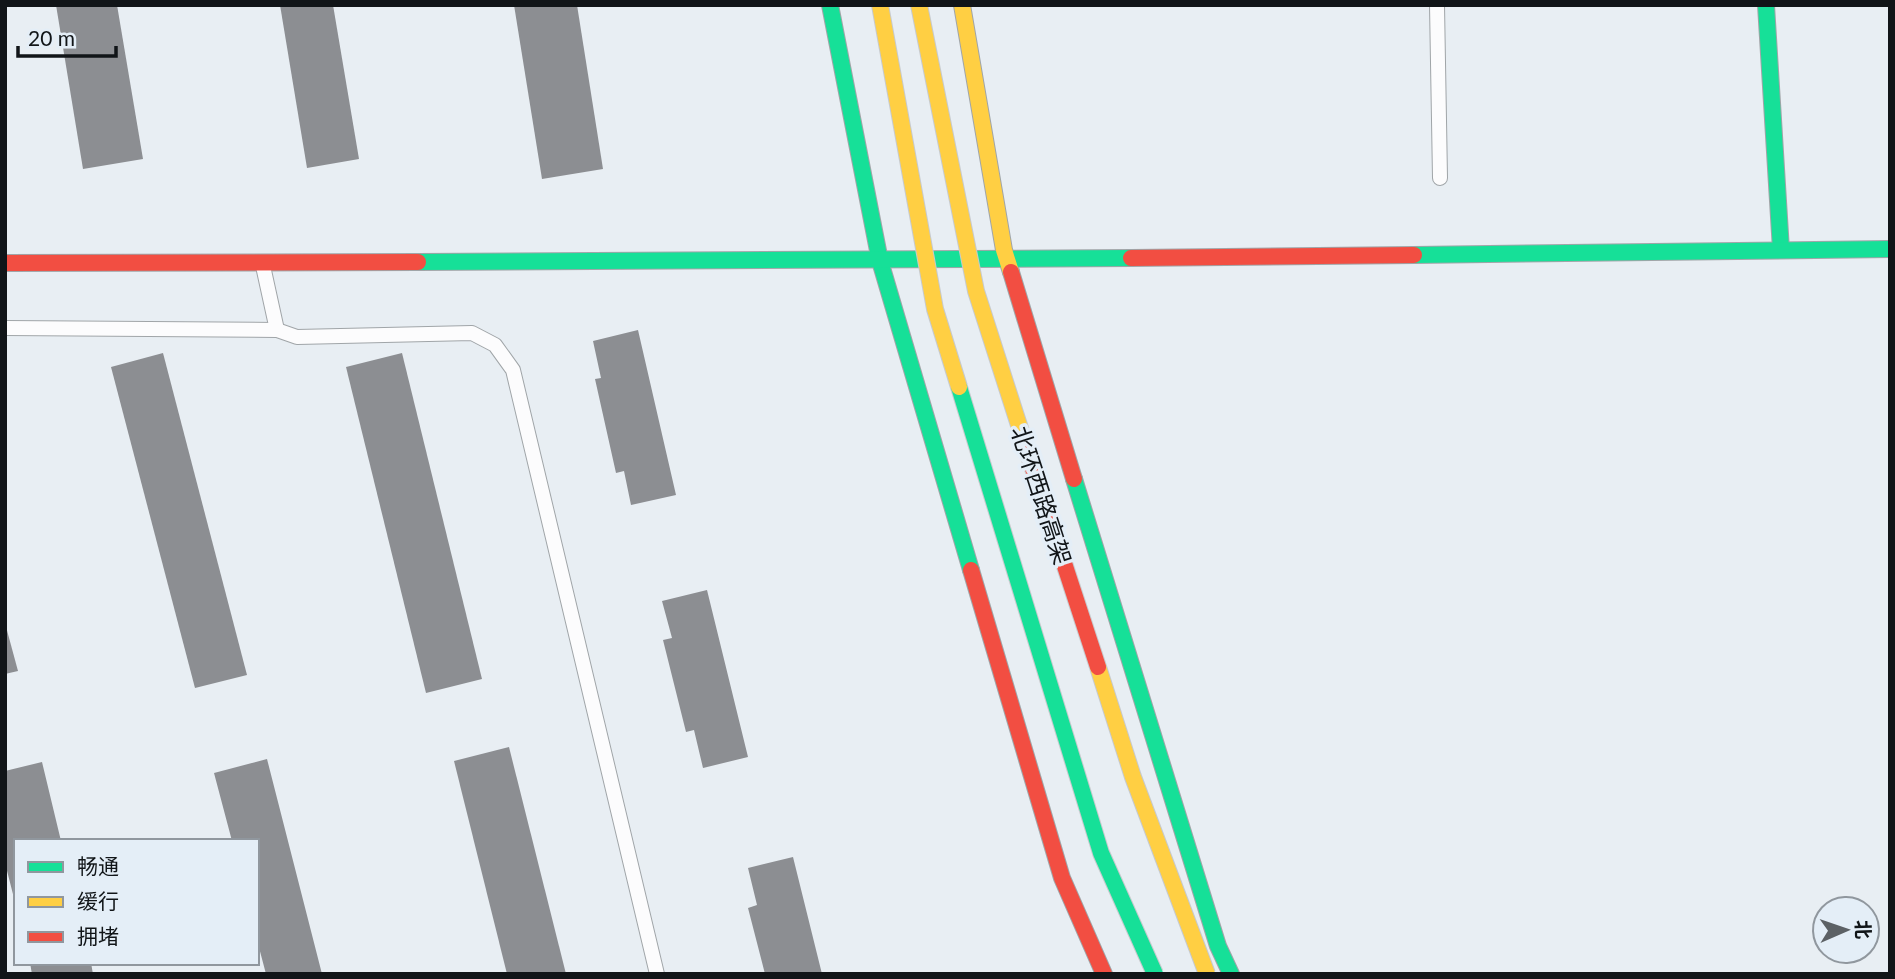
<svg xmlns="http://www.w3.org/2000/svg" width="1895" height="979" font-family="Lato,'Noto Sans SC',sans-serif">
  <rect width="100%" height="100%" fill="#e8eef3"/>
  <!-- building -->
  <g fill="#8c8e92">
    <polygon points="56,5 117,5 143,159 83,169"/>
    <polygon points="280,5 333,5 359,159 307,168"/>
    <polygon points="514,5 577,5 603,169 542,179"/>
    <polygon points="638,330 676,495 631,505 624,471 616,473 595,379 601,378 593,341"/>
    <polygon points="163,353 247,675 195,688 111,367"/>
    <polygon points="402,353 482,679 426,693 346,367"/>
    <polygon points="707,590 748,757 703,768 694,730 686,732 663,640 672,638 662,601"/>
    <polygon points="5,623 18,671 5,674"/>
    <polygon points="509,747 566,974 507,974 454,761"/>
    <polygon points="267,759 322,974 266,974 257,940 257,841 232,841 214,773"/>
    <polygon points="42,762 61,841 16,841 15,902 5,863 5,771"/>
    <polygon points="793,857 822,974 765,974 748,908 757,905 748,868"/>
    <polygon points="30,963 91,963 93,974 32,974"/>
  </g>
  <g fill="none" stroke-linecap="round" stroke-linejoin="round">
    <defs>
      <g id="lane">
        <polyline points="1437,5 1440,178"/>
        <polyline points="263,266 277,330"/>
        <polyline points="5,328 277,330 297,337 472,333 495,345 513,370 657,974"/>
      </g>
      <g id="fast">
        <polyline points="830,5 880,261 971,570"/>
        <polyline points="1766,5 1781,250"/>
        <polyline points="1414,255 1890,249"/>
        <polyline points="418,262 1131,258"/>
        <polyline points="1074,479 1218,946 1231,974"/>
      </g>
      <polyline id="slow" points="962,5 1004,250 1011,272"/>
      <g id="jam">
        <polyline points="1131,258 1414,255"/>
        <polyline points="5,263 418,262"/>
        <polyline points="1011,272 1074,479"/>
        <polyline points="971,570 1062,878 1104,974"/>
      </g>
    </defs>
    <!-- lane casing -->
    <use href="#lane" stroke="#a0a5a8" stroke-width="16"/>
    <!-- fast casing -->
    <use href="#fast" stroke="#a0a5a8" stroke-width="18"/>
    <!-- slow casing -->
    <use href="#slow" stroke="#a0a5a8" stroke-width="18"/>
    <!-- jam casing -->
    <use href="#jam" stroke="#a0a5a8" stroke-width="18"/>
    <!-- lane -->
    <use href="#lane" stroke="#fcfcfd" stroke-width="14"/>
    <!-- fast -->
    <use href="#fast" stroke="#16e098" stroke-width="16"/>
    <!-- slow -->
    <use href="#slow" stroke="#ffcf43" stroke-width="16"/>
    <!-- jam -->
    <use href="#jam" stroke="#f24e42" stroke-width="16"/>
    <defs>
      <polyline id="fast-bridge" points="959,387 1101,853 1155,974"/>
      <g id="slow-bridge">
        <polyline points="880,5 935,309 959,387"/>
        <polyline points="919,5 976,291 1025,444"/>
        <polyline points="1098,667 1133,777 1207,974"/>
      </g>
      <polyline id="jam-bridge" points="1025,444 1098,667"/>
    </defs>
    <!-- fast-bridge casing -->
    <use href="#fast-bridge" stroke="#c7cacd" stroke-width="18" stroke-linecap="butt"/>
    <!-- slow-bridge casing -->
    <use href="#slow-bridge" stroke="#c7cacd" stroke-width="18" stroke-linecap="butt"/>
    <!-- jam-bridge casing -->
    <use href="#jam-bridge" stroke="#c7cacd" stroke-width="18" stroke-linecap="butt"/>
    <!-- fast-bridge -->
    <use href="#fast-bridge" stroke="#16e098" stroke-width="16"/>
    <!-- slow-bridge -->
    <use href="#slow-bridge" stroke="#ffcf43" stroke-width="16"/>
    <!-- jam-bridge -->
    <use href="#jam-bridge" stroke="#f24e42" stroke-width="16"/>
  </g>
  <g text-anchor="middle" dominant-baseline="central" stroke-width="7" stroke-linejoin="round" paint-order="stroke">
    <!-- street labels -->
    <g font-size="24" fill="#111518" stroke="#e4eef7">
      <text transform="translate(1042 495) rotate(72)">北环西路高架</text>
    </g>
  </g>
  <!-- border -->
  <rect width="1895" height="979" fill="none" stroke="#111518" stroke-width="14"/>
  <!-- legend -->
  <rect x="14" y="839" width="245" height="126" fill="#e4eef7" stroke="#90979e" stroke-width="2"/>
  <rect x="28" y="862" width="35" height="10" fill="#16e098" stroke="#90979e" stroke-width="2"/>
  <text x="77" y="874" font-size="21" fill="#111518">畅通</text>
  <rect x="28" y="897" width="35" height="10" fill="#ffcf43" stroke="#90979e" stroke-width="2"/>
  <text x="77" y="909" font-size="21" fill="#111518">缓行</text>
  <rect x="28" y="932" width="35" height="10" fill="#f24e42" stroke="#90979e" stroke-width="2"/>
  <text x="77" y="944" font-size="21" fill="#111518">拥堵</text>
  <!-- north arrow -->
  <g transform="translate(1846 930) rotate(88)"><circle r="33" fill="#e4eef7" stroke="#90979e" stroke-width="2"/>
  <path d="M0-5L12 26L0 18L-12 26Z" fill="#5c6165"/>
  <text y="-10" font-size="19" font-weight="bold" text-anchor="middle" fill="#111518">北</text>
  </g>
  <!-- scale -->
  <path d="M18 46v10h98v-10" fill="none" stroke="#111518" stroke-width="3.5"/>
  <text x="28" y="46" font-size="21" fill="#111518" stroke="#e4eef7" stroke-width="5" paint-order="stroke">20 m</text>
</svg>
